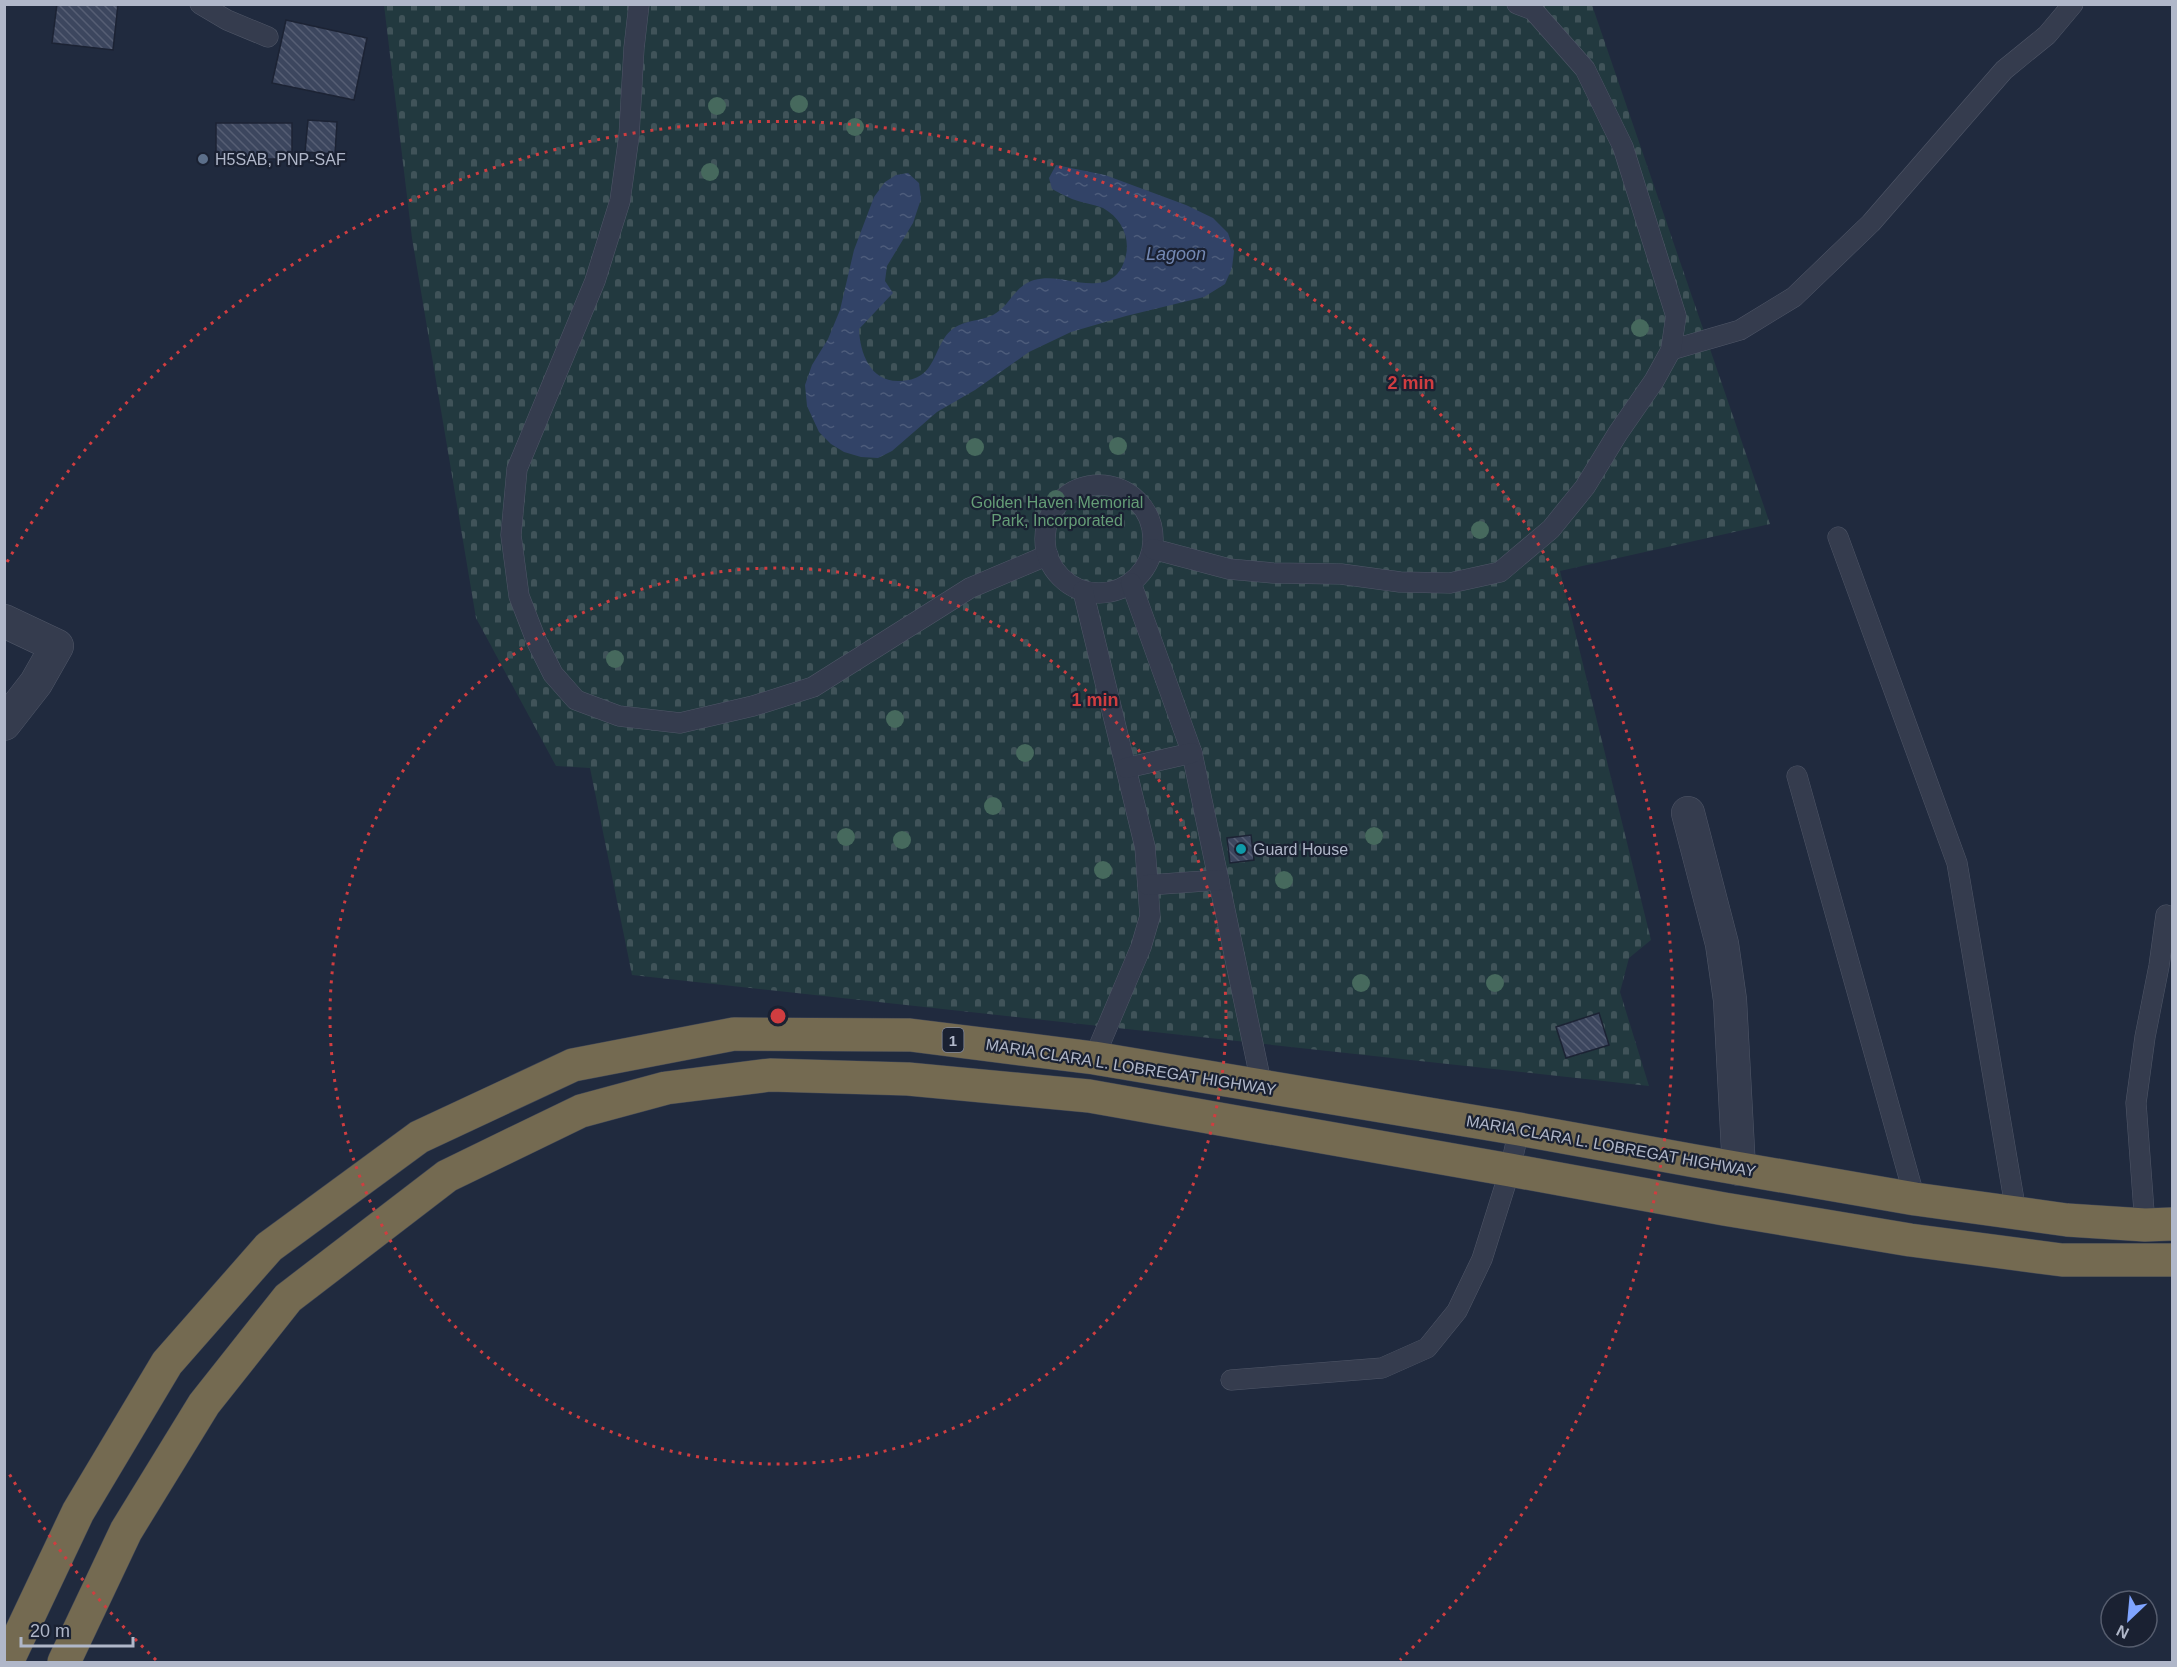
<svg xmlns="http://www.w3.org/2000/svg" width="2177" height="1667" font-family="Helvetica,sans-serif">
  <defs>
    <pattern id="cemetery-stones" width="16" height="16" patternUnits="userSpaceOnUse" patternTransform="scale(1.5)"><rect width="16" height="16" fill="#22393f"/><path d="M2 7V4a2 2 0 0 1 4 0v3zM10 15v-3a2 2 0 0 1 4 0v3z" fill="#405359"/></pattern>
    <pattern id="water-ripples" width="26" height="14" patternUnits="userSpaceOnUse" patternTransform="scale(1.5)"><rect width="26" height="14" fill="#324367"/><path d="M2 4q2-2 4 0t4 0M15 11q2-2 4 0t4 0" fill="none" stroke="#4d5c7b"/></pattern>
    <pattern id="building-back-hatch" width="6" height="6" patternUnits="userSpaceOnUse" patternTransform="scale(1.5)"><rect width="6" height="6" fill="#3c465e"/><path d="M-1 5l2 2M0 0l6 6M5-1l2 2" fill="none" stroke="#565e74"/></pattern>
  </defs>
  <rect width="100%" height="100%" fill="#202a3e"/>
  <!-- cemetery -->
  <polygon fill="url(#cemetery-stones)" points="384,5 1592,5 1770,524 1560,571 1651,940 1629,958 1620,992 1649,1086 632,975 590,768 556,766 476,618 412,238"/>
  <!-- water -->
  <path fill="url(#water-ripples)" d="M 1056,165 L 1105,175 L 1186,205 L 1213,218 L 1228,233 L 1234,251 L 1232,268 L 1225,284 L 1204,297 L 1126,316 L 1071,332 L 1029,352 L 975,390 L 937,412 L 892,451 L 878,458 L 861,457 L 844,452 L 831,444 L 819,432 L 807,406 L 805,385 L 812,365 L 828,339 L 840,310 L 854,250 L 874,197 L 885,182 L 896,175 L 908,173 L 919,183 L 921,199 L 913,223 L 887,266 L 885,281 L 893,293 L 859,329 C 860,353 870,381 898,381 C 940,381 931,344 954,328 C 965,320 981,321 993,315 C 1010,306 1014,286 1034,280 C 1056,274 1075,285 1097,283 C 1110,283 1120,274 1124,262 C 1132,241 1123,219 1103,208 C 1093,204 1082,203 1072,199 C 1065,196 1058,192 1052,189 L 1049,178 Z"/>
  <!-- building -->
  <g fill="url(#building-back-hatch)" stroke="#1c2334" stroke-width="1.5">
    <polygon points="57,4 118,4 113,50 52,43"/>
    <polygon points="286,20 367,38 354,100 272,83"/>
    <polygon points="308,120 337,122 335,154 305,152"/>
    <rect x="216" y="123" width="76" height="36"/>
    <polygon points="1251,835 1254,860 1230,863 1227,838"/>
    <polygon points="1599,1013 1609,1045 1566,1058 1556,1027"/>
  </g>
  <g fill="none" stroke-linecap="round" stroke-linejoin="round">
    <defs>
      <g id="lane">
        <polyline points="200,4 227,20 268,37"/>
        <polyline points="639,4 634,48 629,136 620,201 595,281 517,469 511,535 519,596 536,640 553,674 576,700 619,716 680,723 753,706 813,687 970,588 1048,555"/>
        <polyline points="1671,350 1740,330 1794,297 1871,223 2004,70 2047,35 2073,4"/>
        <circle cx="1099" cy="539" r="54"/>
        <polyline points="1838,537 1957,863 2016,1212"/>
        <polyline points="1153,549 1229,569 1273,573 1341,574 1400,582 1450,583 1500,572 1551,529 1585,487 1618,433 1654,381 1671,350 1676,316 1623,147 1585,69 1533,10 1517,4"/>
        <polyline points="1131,583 1192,753 1262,1087"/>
        <polyline points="1083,591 1145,847 1150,916 1141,947 1094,1058"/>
        <polyline points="1126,768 1192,753"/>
        <polyline points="1797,776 1915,1199"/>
        <polyline points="1148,885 1219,880"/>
        <polyline points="2145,1225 2136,1103 2145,1037 2159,966 2166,915"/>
        <polyline points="1231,1380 1382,1368 1427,1348 1457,1311 1482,1259 1510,1170 1519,1129"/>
      </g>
      <g id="street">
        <polyline points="4,621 57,646 36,683 4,724"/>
        <polyline points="1688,813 1722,944 1730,1000 1739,1169"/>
      </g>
      <g id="highway">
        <polyline points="7,1662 78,1512 167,1363 269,1247 419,1137 573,1065 734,1034 910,1035 1094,1058 1519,1129 1695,1161 1915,1199 2067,1220 2145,1225 2172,1224"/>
        <polyline points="64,1662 126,1531 204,1404 288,1298 447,1176 581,1111 666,1088 770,1075 908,1079 1089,1096 1510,1170 1724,1209 1910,1240 2062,1260 2172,1260"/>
      </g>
    </defs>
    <!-- lane casing -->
    <use href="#lane" stroke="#505768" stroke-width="21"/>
    <!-- street casing -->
    <use href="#street" stroke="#505768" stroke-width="34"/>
    <!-- highway casing -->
    <use href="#highway" stroke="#3d4455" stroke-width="34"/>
    <!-- lane -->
    <use href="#lane" stroke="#353c4e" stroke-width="20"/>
    <!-- street -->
    <use href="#street" stroke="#353c4e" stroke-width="33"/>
    <!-- highway -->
    <use href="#highway" stroke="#746a51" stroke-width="33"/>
  </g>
  <!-- trees -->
  <g fill="#46695d">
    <circle cx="799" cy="104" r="9"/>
    <circle cx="717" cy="106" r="9"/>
    <circle cx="855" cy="127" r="9"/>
    <circle cx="710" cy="172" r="9"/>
    <circle cx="1640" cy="328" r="9"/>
    <circle cx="1118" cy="446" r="9"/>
    <circle cx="975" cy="447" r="9"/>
    <circle cx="1056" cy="499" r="9"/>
    <circle cx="1480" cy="530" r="9"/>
    <circle cx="615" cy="659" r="9"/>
    <circle cx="895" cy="719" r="9"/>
    <circle cx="1025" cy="753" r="9"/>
    <circle cx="993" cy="806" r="9"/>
    <circle cx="1374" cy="836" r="9"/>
    <circle cx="846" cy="837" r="9"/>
    <circle cx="902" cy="840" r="9"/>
    <circle cx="1103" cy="870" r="9"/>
    <circle cx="1284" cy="880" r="9"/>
    <circle cx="1361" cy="983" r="9"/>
    <circle cx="1495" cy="983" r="9"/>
  </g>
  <!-- distance rings -->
  <g fill="none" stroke="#d03d40" stroke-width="3" stroke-dasharray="3 6">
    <circle cx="778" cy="1016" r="448"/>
    <path d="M156 1660A895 895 0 0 1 7 1470M7 562A895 895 0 1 1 1400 1660"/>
  </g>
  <!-- markers -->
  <circle fill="#5c6f8a" stroke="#1a2132" stroke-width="2" cx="203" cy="159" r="6"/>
  <circle fill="#0f9aa8" stroke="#1a2132" stroke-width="2" cx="1241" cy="849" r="6"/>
  <g text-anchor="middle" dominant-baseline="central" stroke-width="4.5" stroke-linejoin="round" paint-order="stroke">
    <!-- shield labels -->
    <rect fill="#1a2132" stroke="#838a9c" stroke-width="1.5" x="942.5" y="1028" width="21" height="24" rx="4.5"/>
    <g font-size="15" font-weight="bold" fill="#b0b7c9">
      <text x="953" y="1040">1</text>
    </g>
    <!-- poi labels -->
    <g font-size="16" fill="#b0b7c9" stroke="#1a2132" text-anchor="start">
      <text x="215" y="159">H5SAB, PNP-SAF</text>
      <text x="1253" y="849">Guard House</text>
    </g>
    <!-- park labels -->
    <g font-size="16" fill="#659d77" stroke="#1a2132">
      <text x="1057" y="502">Golden Haven Memorial<tspan x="1057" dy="18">Park, Incorporated</tspan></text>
    </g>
    <!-- street labels -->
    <g font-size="16" fill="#b0b7c9" stroke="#1a2132">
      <text transform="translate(1131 1067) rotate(9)">MARIA CLARA L. LOBREGAT HIGHWAY</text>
      <text transform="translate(1611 1146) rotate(10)">MARIA CLARA L. LOBREGAT HIGHWAY</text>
    </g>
    <!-- water labels -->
    <g font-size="18" font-style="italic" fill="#7489b4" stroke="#1a2132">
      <text x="1176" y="254">Lagoon</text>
    </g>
  </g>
  <circle cx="778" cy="1016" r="9" fill="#d03d40" stroke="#1a2132" stroke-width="3"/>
  <g font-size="18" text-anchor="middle" font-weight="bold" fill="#d03d40" stroke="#1a2132" stroke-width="4.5" stroke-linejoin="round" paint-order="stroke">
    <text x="1411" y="389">2 min</text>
    <text x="1095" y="706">1 min</text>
  </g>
  <!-- border -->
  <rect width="2177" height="1667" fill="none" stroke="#b0b7c9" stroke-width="12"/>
  <!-- north arrow -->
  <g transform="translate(2129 1619) rotate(206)"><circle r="28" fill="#1a2132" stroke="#565d6e" stroke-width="1.5"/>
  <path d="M0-4.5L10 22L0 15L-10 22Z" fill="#7fa4ff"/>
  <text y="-9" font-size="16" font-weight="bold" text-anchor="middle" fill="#b0b7c9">N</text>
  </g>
  <!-- scale -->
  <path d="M21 1637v9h112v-9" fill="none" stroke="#b0b7c9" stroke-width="3"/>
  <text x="30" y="1637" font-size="18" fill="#b0b7c9" stroke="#1a2132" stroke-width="4.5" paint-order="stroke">20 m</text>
</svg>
